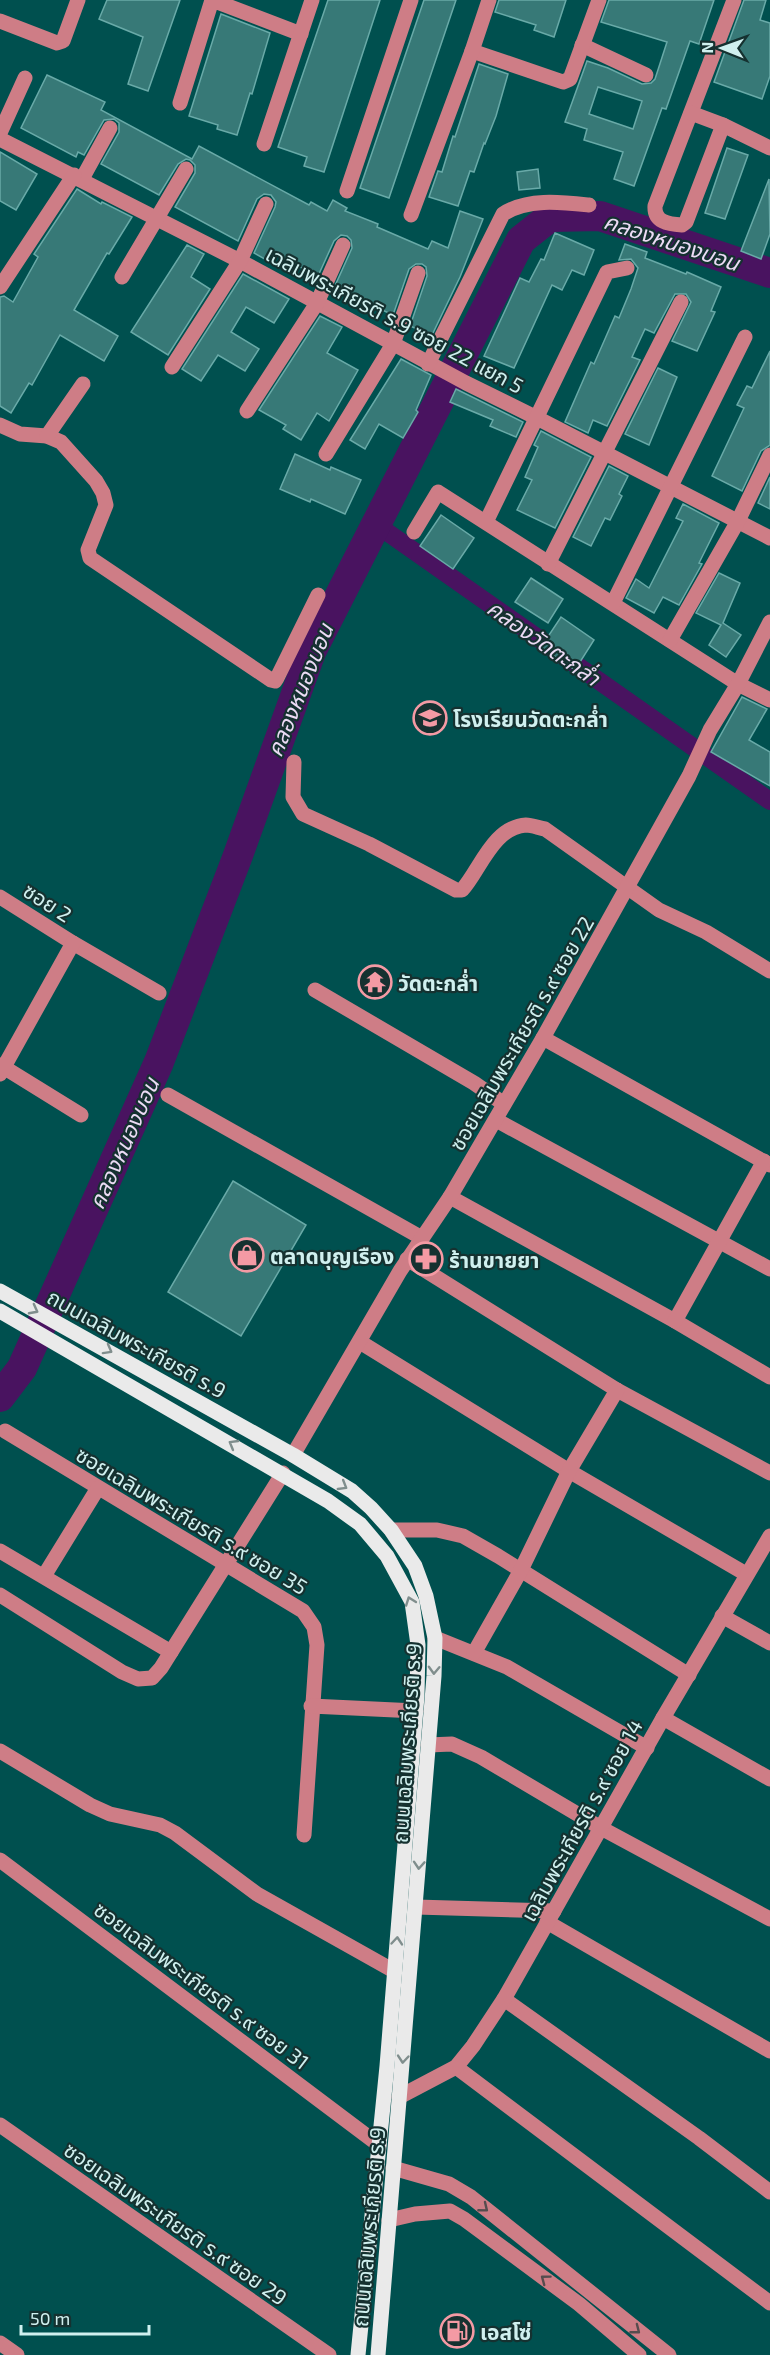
<svg xmlns="http://www.w3.org/2000/svg" width="770" height="2355" font-family="'Exo 2','Noto Sans Thai',sans-serif">
  <rect width="100%" height="100%" fill="#00504f"/>
  <g fill="none" stroke-linecap="round" stroke-linejoin="round">
    <!-- canal -->
    <polyline stroke="#491360" stroke-width="18" points="377,525 770,801"/>
    <!-- river -->
    <polyline stroke="#491360" stroke-width="30" points="0,1397 22,1368 159,1062 237,858 311,652 521,240 550,217 600,216 770,273"/>
  </g>
  <!-- building -->
  <g fill="#377977" stroke="#69aaa8" stroke-width="1.5" fill-rule="evenodd">
    <polygon points="107,0 180,0 148,91 128,84 143,37 99,19"/>
    <polygon points="328,0 380,0 324,172 304,166 307,157 278,147"/>
    <polygon points="424,0 456,0 389,198 360,188"/>
    <polygon points="499,0 566,0 554,37 534,30 536,25 495,12"/>
    <path d="M 609,0 L 714,0 L 699,44 L 690,41 L 666,109 L 662,108 L 634,186 L 614,179 L 623,152 L 584,140 L 587,129 L 565,122 L 587,61 L 608,68 L 642,84 L 651,83 L 655,79 L 667,42 L 601,22 ZM 598,87 L 642,101 L 633,129 L 589,114 Z"/>
    <polygon points="744,0 766,0 760,20 770,23 770,76 762,99 714,82"/>
    <polygon points="221,14 270,33 252,94 250,93 237,135 217,129 218,125 189,116"/>
    <polygon points="479,64 508,74 496,116 485,144 484,143 474,172 470,171 458,206 429,197 438,171 442,172 453,136 455,137"/>
    <polygon points="47,75 105,102 101,110 192,159 199,146 309,205 311,202 327,211 333,200 347,208 345,211 378,224 377,227 428,249 432,241 448,248 460,211 483,219 460,277 432,335 410,326 427,276 426,267 422,264 416,264 409,269 393,315 334,288 352,248 351,240 347,236 341,235 334,241 318,276 274,254 270,262 254,253 275,207 276,202 271,195 264,194 257,199 238,241 175,207 195,173 195,165 190,160 186,159 178,164 159,195 101,164 119,132 119,123 114,119 104,120 84,155 78,152 76,157 21,128"/>
    <polygon points="727,148 748,155 725,219 705,213"/>
    <polygon points="0,152 37,174 16,210 0,201"/>
    <polygon points="538,169 540,188 519,190 517,172"/>
    <polygon points="769,179 770,234 761,259 741,251"/>
    <polygon points="77,189 101,204 102,202 132,217 109,254 107,253 74,310 118,336 104,361 60,335 32,385 29,383 11,413 0,406 0,297 4,296 13,302 38,257 34,254"/>
    <polygon points="555,233 594,250 584,275 572,270 562,290 552,285 514,368 484,356 520,278 529,282 541,259 544,260"/>
    <polygon points="625,244 647,252 645,258 686,274 687,272 721,287 711,311 715,312 697,351 672,341 691,302 686,294 675,294 654,333 645,329 632,357 640,360 607,426 593,420 588,433 565,422 591,362 594,364 615,316 619,318 631,289 638,268 631,259 619,260"/>
    <polygon points="187,245 204,254 191,277 210,289 168,355 131,332"/>
    <polygon points="243,274 289,299 274,323 246,307 231,332 259,349 245,371 218,355 201,381 182,369"/>
    <polygon points="320,316 342,327 327,353 358,370 329,421 317,413 301,440 283,429 286,425 259,410"/>
    <polygon points="770,351 770,445 761,451 742,491 712,476 744,408 737,405 747,386 752,388"/>
    <polygon points="401,359 431,375 416,410 418,412 403,438 379,424 365,449 350,440"/>
    <polygon points="658,368 677,377 649,445 625,434"/>
    <polygon points="456,389 523,422 516,437 490,426 493,420 450,402"/>
    <polygon points="541,431 591,457 555,528 517,510 532,480 525,477 538,447 534,445"/>
    <polygon points="295,454 330,470 331,467 361,480 345,514 311,499 310,502 280,489"/>
    <polygon points="609,466 628,476 619,494 622,496 610,520 605,518 591,546 573,537"/>
    <polygon points="770,477 770,509 758,503"/>
    <polygon points="683,504 719,523 699,563 702,564 679,605 663,597 654,613 626,598 636,579 649,588 683,521 676,518"/>
    <polygon points="441,515 474,538 453,569 420,546"/>
    <polygon points="719,573 740,583 723,623 741,635 726,657 709,645 721,625 696,613"/>
    <polygon points="531,578 563,599 548,623 515,602"/>
    <polygon points="561,617 594,640 575,670 541,647"/>
    <polygon points="742,697 767,709 749,740 770,752 770,786 711,752"/>
    <polygon points="233,1181 306,1225 241,1336 168,1292"/>
  </g>
  <g fill="none" stroke-linecap="round" stroke-linejoin="round">
    <!-- minor -->
    <g stroke="#ce7d86" stroke-width="15">
      <path d="M 734,0 L 655,206 C 654,222 668,224 682,225 L 686,222 L 723,125 L 770,148"/>
      <polyline points="0,21 57,43 63,41 78,0"/>
      <polyline points="582,45 646,75"/>
      <polyline points="472,51 563,82 570,79 599,0"/>
      <polyline points="180,103 212,0 301,34"/>
      <polyline points="691,113 723,125"/>
      <polyline points="0,133 25,78"/>
      <polyline points="0,139 240,261 466,383 537,418 770,538"/>
      <polyline points="264,144 312,0"/>
      <polyline points="82,179 110,128"/>
      <polyline points="347,191 411,0"/>
      <polyline points="411,215 472,51 489,0"/>
      <polyline points="122,277 186,169"/>
      <polyline points="0,287 74,175"/>
      <path d="M 428,364 L 503,214 C 527,198 561,202 589,205"/>
      <polyline points="172,367 240,261 266,204"/>
      <polyline points="247,411 317,303 343,245"/>
      <polyline points="0,425 20,434 47,436 61,442 96,481 103,493 106,505 88,550 90,558 271,680 275,681 277,678 318,595"/>
      <polyline points="47,436 83,384"/>
      <polyline points="326,454 393,344 418,273"/>
      <polyline points="486,522 607,272 627,268"/>
      <polyline points="414,532 438,492 738,684 770,700"/>
      <polyline points="548,564 681,302"/>
      <polyline points="613,603 745,337"/>
      <polyline points="670,640 738,521 770,455"/>
      <path d="M 294,762 L 293,797 L 303,814 L 369,844 L 456,890 L 462,890 C 480,870 493,827 526,825 C 532,825 539,828 545,829 L 659,910 L 706,932 L 770,971"/>
      <polyline points="0,897 73,943 159,993"/>
      <polyline points="315,990 474,1083 504,1104"/>
      <polyline points="543,1038 770,1165"/>
      <polyline points="0,1065 81,1115"/>
      <polyline points="0,1074 73,943"/>
      <polyline points="168,1095 422,1238"/>
      <polyline points="496,1120 770,1269"/>
      <polyline points="450,1197 675,1321 770,1377"/>
      <polyline points="407,1259 617,1390 770,1473"/>
      <polyline points="675,1321 764,1161"/>
      <polyline points="360,1342 569,1471 746,1574"/>
      <polyline points="5,1431 303,1611 314,1627 317,1645 304,1835"/>
      <polyline points="293,1455 400,1271 450,1197 543,1038 689,776 710,730 738,684 770,622"/>
      <polyline points="391,1530 437,1530 463,1536 498,1556 689,1675"/>
      <polyline points="0,1551 171,1652"/>
      <polyline points="44,1576 98,1488"/>
      <polyline points="0,1595 122,1672 138,1679 152,1678 161,1668 283,1473"/>
      <polyline points="722,1616 770,1643"/>
      <polyline points="435,1638 507,1667 647,1748"/>
      <polyline points="474,1653 521,1570 569,1471 617,1390"/>
      <polyline points="311,1706 416,1711"/>
      <polyline points="663,1718 770,1779"/>
      <polyline points="428,1745 452,1744 481,1757 601,1828 770,1919"/>
      <polyline points="0,1751 90,1805 110,1814 160,1825 175,1833 257,1894 394,1971"/>
      <polyline points="0,1860 379,2145"/>
      <polyline points="416,1907 554,1911"/>
      <polyline points="547,1922 770,2051"/>
      <polyline points="504,1999 699,2138 770,2192"/>
      <polyline points="456,2067 770,2303"/>
      <polyline points="399,2097 456,2067 473,2046 504,1999 663,1718 770,1536"/>
      <polyline points="0,2125 329,2355"/>
      <polyline points="393,2168 449,2184 471,2197 669,2355"/>
      <polyline points="389,2220 415,2214 450,2211 464,2219 579,2304 639,2355"/>
      <polyline points="0,2343 17,2355"/>
    </g>
    <!-- major -->
    <g stroke="#eaeaea" stroke-width="15">
      <polyline points="0,1291 293,1455 352,1491 371,1508 391,1530 415,1566 426,1596 435,1638 434,1676 378,2355"/>
      <polyline points="0,1311 328,1501 360,1524 387,1556 412,1602 418,1645 417,1696 387,2066 358,2355"/>
    </g>
  </g>
  <!-- one-way arrows -->
  <defs><path id="oneway-chevron" d="M-2-3.5L2.5 0L-2 3.5" fill="none" stroke-width="1.6" stroke-linecap="round" stroke-linejoin="round" transform="scale(1.5)"/></defs>
  <g stroke="#808e8d">
    <use href="#oneway-chevron" transform="translate(34 1310) rotate(28)"/>
    <use href="#oneway-chevron" transform="translate(108 1350) rotate(29)"/>
    <use href="#oneway-chevron" transform="translate(233 1444) rotate(-150)"/>
    <use href="#oneway-chevron" transform="translate(343 1486) rotate(31)"/>
    <use href="#oneway-chevron" transform="translate(410 1601) rotate(-110)"/>
    <use href="#oneway-chevron" transform="translate(434 1670) rotate(92)"/>
    <use href="#oneway-chevron" transform="translate(419 1865) rotate(94)"/>
    <use href="#oneway-chevron" transform="translate(397 1941) rotate(-85)"/>
    <use href="#oneway-chevron" transform="translate(403 2059) rotate(95)"/>
  </g>
  <g stroke="#564c4e">
    <use href="#oneway-chevron" transform="translate(484 2208) rotate(39)"/>
    <use href="#oneway-chevron" transform="translate(545 2279) rotate(-143)"/>
    <use href="#oneway-chevron" transform="translate(636 2330) rotate(38)"/>
  </g>
  <!-- icons -->
  <defs>
    <symbol id="school-ring" viewBox="-11 -11 22 22"><circle r="9.5" fill="#153130" stroke="#f49aa4" stroke-width="1.5"/><path d="M0-5L7-2L0 1L-7-2ZM-4 1L0 2.5L4 1V4Q0 6-4 4Z" fill="#f49aa4"/></symbol>
    <symbol id="temple-ring" viewBox="-11 -11 22 22"><circle r="9.5" fill="#153130" stroke="#f49aa4" stroke-width="1.5"/><path d="M0-6L5-2H3V0L6.5 2.5H4V6H1.5V3h-3V6H-4V2.5H-6.5L-3 0V-2H-5Z" fill="#f49aa4"/></symbol>
    <symbol id="shop-ring" viewBox="-11 -11 22 22"><circle r="9.5" fill="#153130" stroke="#f49aa4" stroke-width="1.5"/><path d="M-5-2.5h2.3a2.7 3.5 0 0 1 5.4 0H5L5.5 6h-11ZM-1.5-2.5h3a1.5 2.3 0 0 0-3 0Z" fill="#f49aa4"/></symbol>
    <symbol id="pharmacy-ring" viewBox="-11 -11 22 22"><circle r="9.5" fill="#153130" stroke="#f49aa4" stroke-width="1.5"/><path d="M-2-6h4v4h4v4h-4v4h-4v-4h-4v-4h4Z" fill="#f49aa4"/></symbol>
    <symbol id="fuel-ring" viewBox="-11 -11 22 22"><circle r="9.5" fill="#153130" stroke="#f49aa4" stroke-width="1.5"/><path d="M-5.5-6h7V0h2V4h1.3V-2.5L3-4.5l.8-.8L6-3V5H2.5V1h-1V6h-7ZM-4.2-4.7v3.2H.2V-4.7Z" fill="#f49aa4"/></symbol>
  </defs>
  <g fill-rule="evenodd">
    <use href="#school-ring" x="411" y="699" width="38" height="38"/>
    <use href="#temple-ring" x="356" y="963" width="38" height="38"/>
    <use href="#shop-ring" x="228" y="1236" width="38" height="38"/>
    <use href="#pharmacy-ring" x="407" y="1240" width="38" height="38"/>
    <use href="#fuel-ring" x="438" y="2312" width="38" height="38"/>
  </g>
  <g text-anchor="middle" dominant-baseline="central" stroke-width="4.5" stroke-linejoin="round" paint-order="stroke">
    <!-- street labels -->
    <g font-size="21" fill="#d0f0ef" stroke="#153130">
      <text transform="translate(395 319) rotate(28)">เฉลิมพระเกียรติ ร.9 ซอย 22 แยก 5</text>
      <text transform="translate(48 902) rotate(33)">ซอย 2</text>
      <text transform="translate(521 1033) rotate(-60)">ซอยเฉลิมพระเกียรติ ร.๙ ซอย 22</text>
      <text transform="translate(137 1343) rotate(29)">ถนนเฉลิมพระเกียรติ ร.9</text>
      <text transform="translate(192 1520) rotate(31)">ซอยเฉลิมพระเกียรติ ร.๙ ซอย 35</text>
      <text transform="translate(406 1743) rotate(-86)">ถนนเฉลิมพระเกียรติ ร.9</text>
      <text transform="translate(581 1820) rotate(-61)">เฉลิมพระเกียรติ ร.๙ ซอย 14</text>
      <text transform="translate(202 1985) rotate(37)">ซอยเฉลิมพระเกียรติ ร.๙ ซอย 31</text>
      <text transform="translate(176 2223) rotate(35)">ซอยเฉลิมพระเกียรติ ร.๙ ซอย 29</text>
      <text transform="translate(368 2227) rotate(-85)">ถนนเฉลิมพระเกียรติ ร.9</text>
    </g>
    <!-- poi labels -->
    <g font-size="21" font-weight="bold" fill="#d0f0ef" stroke="#153130" text-anchor="start">
      <text x="453" y="718">โรงเรียนวัดตะกล่ำ</text>
      <text x="398" y="982">วัดตะกล่ำ</text>
      <text x="270" y="1255">ตลาดบุญเรือง</text>
      <text x="449" y="1259">ร้านขายยา</text>
      <text x="480" y="2331">เอสโซ่</text>
    </g>
    <!-- water labels -->
    <g font-size="22" font-style="italic" fill="#ecdbf5" stroke="#153130">
      <text transform="translate(672 241) rotate(18)">คลองหนองบอน</text>
      <text transform="translate(544 642) rotate(35)">คลองวัดตะกล่ำ</text>
      <text transform="translate(299 690) rotate(-68)">คลองหนองบอน</text>
      <text transform="translate(123 1143) rotate(-66)">คลองหนองบอน</text>
    </g>
  </g>
  <!-- north arrow -->
  <g transform="translate(722 48) rotate(271)" stroke="#153130" stroke-width="4.5" paint-order="stroke">
  <path d="M0-4.5L10 22L0 15L-10 22Z" fill="#d0f0ef"/>
  <text y="-9" font-size="16" font-weight="bold" text-anchor="middle" fill="#d0f0ef">N</text>
  </g>
  <!-- scale -->
  <path d="M21 2325v9h128v-9" fill="none" stroke="#d0f0ef" stroke-width="3"/>
  <text x="30" y="2325" font-size="18" fill="#d0f0ef" stroke="#153130" stroke-width="4.5" paint-order="stroke">50 m</text>
</svg>
